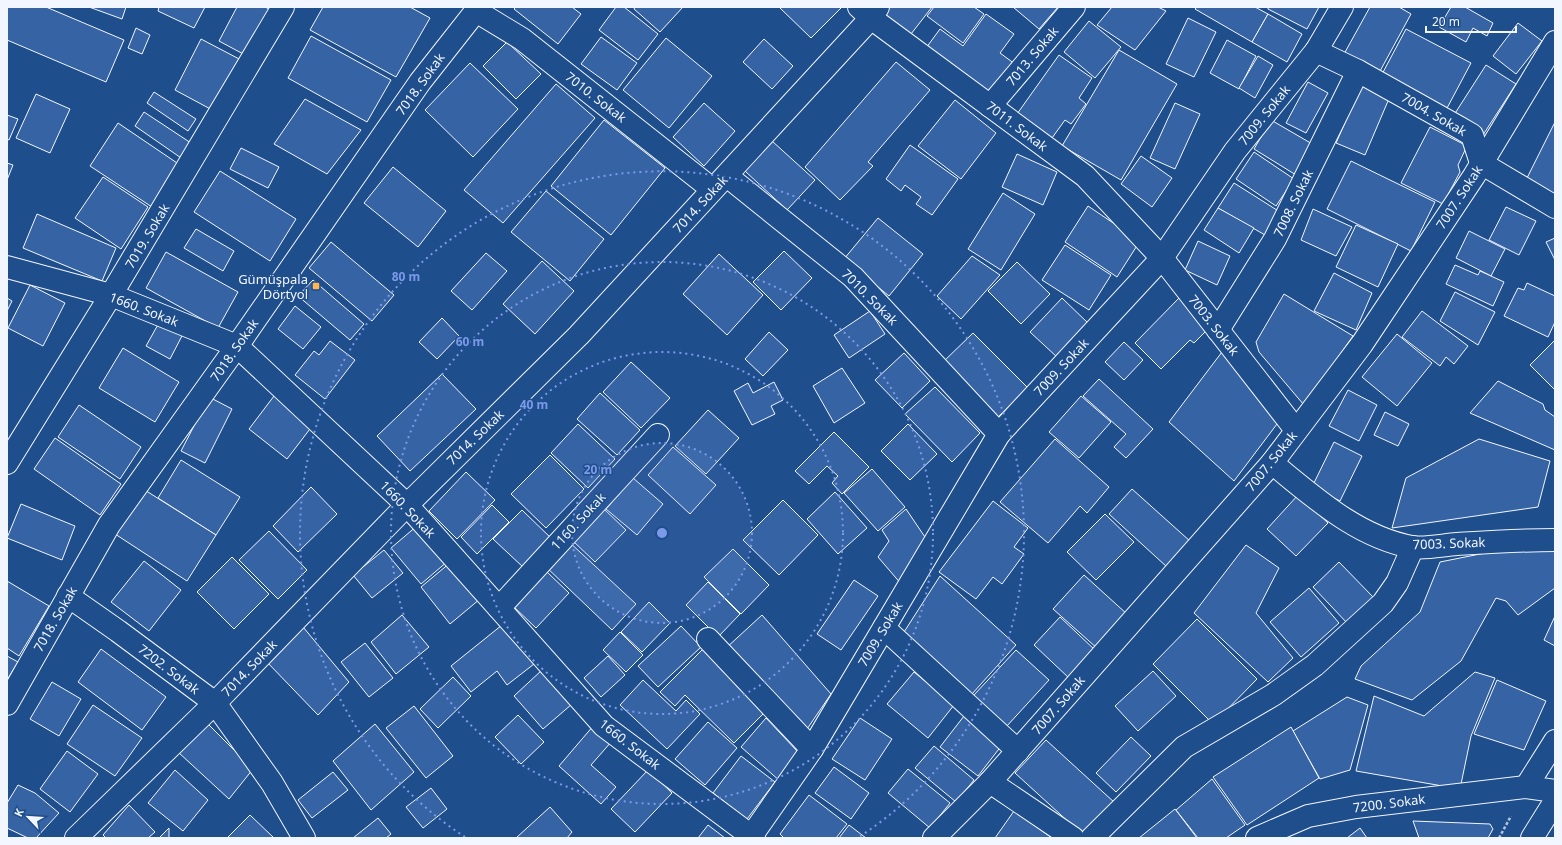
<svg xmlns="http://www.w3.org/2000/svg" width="1562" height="845" font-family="'Noto Sans',sans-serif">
  <rect width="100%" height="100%" fill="#1f4e8c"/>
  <!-- building -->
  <g fill="#3563a3" stroke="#f2f6ff">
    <polygon points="7,7 46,7 124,40 106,82 7,40"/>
    <polygon points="89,7 126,7 122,19"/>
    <polygon points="159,7 205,7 194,28 158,11"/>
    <polygon points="237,7 265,7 271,10 247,56 219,41"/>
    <polygon points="323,7 410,7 430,18 396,77 310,30"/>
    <polygon points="516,7 572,7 581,14 558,44 514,9"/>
    <polygon points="616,7 624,7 658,34 638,60 599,30"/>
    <polygon points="635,7 683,7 660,32 634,9"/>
    <polygon points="779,7 842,7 811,38"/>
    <polygon points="887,7 932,7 911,34 882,13"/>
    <polygon points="934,7 974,7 984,14 963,43 927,16"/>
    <polygon points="1013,7 1058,7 1039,29"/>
    <polygon points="1112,7 1158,7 1166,11 1135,50 1097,25"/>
    <polygon points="1197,7 1255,7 1268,14 1252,42 1195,9"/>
    <polygon points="1268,7 1319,7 1307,29 1268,9"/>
    <polygon points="1370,7 1399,7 1411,14 1379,73 1344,54"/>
    <polygon points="1451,7 1465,7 1493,23 1487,36 1473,28 1466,42 1439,27"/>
    <polygon points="986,14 1014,34 1000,53 1015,64 992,96 926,48 940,29 963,46"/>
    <polygon points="1268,14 1302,34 1287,62 1252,42"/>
    <polygon points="1188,18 1216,32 1194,77 1166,64"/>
    <polygon points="1089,21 1121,47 1095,78 1064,52"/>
    <polygon points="1518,23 1542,41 1516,74 1493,56"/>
    <polygon points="136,28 150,35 142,54 128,48"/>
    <polygon points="1406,29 1471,63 1446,110 1381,76"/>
    <polygon points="311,36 391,80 367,122 288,78"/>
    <polygon points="601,37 637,63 617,90 581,64"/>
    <polygon points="666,38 712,76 669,128 623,90"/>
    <polygon points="201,39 243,61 216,112 175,90"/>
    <polygon points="764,39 793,66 772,89 743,62"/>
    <polygon points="1227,40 1256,56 1239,89 1210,73"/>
    <polygon points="507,42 541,74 516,99 483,66"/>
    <polygon points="1119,50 1177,84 1121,180 1062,146"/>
    <polygon points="1059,55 1092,78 1079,98 1086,104 1071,124 1065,120 1052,138 1017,114"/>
    <polygon points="1258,56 1273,65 1255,98 1239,88"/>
    <polygon points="896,62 930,90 868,162 873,166 840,200 805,167"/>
    <polygon points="470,63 518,109 473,157 425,110"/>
    <polygon points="1486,65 1516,84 1481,138 1452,118"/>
    <polygon points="1308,82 1328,93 1306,133 1286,123"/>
    <polygon points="1363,82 1391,94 1365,155 1336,143"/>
    <polygon points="556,84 595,118 503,223 464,190"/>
    <polygon points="154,92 196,119 188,131 147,103"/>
    <polygon points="36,94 70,109 50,153 16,138"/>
    <polygon points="305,99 361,130 327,174 274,144"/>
    <polygon points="955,100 996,133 961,179 918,146"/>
    <polygon points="704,103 735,131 704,166 673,137"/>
    <polygon points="1175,103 1200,114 1175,169 1150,158"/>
    <polygon points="144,112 194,145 184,160 135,126"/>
    <polygon points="7,115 18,119 9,140 7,139"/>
    <polygon points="604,120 665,168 611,235 551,186"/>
    <polygon points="1271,120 1314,145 1296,175 1254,149"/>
    <polygon points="1555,122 1555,196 1525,182"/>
    <polygon points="118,123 180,165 152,207 90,166"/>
    <polygon points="1430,127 1467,146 1458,165 1460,172 1443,204 1401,183"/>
    <polygon points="772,141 815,180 787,210 745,171"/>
    <polygon points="910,145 958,179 932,215 916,204 921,197 905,185 901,191 886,179"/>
    <polygon points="241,148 279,167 268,188 230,169"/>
    <polygon points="1254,152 1294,179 1276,206 1236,179"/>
    <polygon points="1017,154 1057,172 1043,205 1002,187"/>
    <polygon points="1141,156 1172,178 1152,207 1121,184"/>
    <polygon points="1351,161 1435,202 1411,251 1327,209"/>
    <polygon points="7,163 13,165 7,180"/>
    <polygon points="393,167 446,211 418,247 364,203"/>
    <polygon points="220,171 296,219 270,261 194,212"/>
    <polygon points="103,177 148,207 121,249 75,218"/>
    <polygon points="1234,183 1280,212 1265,235 1218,208"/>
    <polygon points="546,191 604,239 570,281 511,232"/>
    <polygon points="1003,193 1035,214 1001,270 968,249"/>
    <polygon points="1088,206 1140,241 1117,277 1065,242"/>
    <polygon points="1506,207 1536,221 1519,255 1489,240"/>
    <polygon points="1218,208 1254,228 1239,253 1204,230"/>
    <polygon points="1313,209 1352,227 1336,256 1301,240"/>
    <polygon points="37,214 116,248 102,281 23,248"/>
    <polygon points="878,218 923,254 889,296 844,259"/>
    <polygon points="1356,225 1398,244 1378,287 1336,267"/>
    <polygon points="196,229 234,251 223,271 184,248"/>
    <polygon points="1469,231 1505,249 1491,276 1456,258"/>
    <polygon points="1555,238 1555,260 1546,242"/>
    <polygon points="1198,241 1230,256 1217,285 1185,270"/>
    <polygon points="331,242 394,295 372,321 309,268"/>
    <polygon points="1065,245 1111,275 1089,310 1042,280"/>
    <polygon points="784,251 812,278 781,310 753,282"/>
    <polygon points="166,252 238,292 218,328 146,288"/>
    <polygon points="486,253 507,271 472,310 451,291"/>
    <polygon points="719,254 763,295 727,335 683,294"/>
    <polygon points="972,256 1000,275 961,319 937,296"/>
    <polygon points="542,261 574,291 535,334 503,304"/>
    <polygon points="1017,262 1050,294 1021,324 988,291"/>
    <polygon points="1455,265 1478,275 1480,271 1504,282 1493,306 1446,284"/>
    <polygon points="1334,273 1372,293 1356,330 1314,311"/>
    <polygon points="313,280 364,324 350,340 298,296"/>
    <polygon points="1527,283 1555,296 1555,322 1548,337 1504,316 1518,288 1524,290"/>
    <polygon points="30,285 65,303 43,346 8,328"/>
    <polygon points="1455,292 1495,312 1478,345 1440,321"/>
    <polygon points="1284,294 1353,336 1304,405 1259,352 1256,342"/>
    <polygon points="1180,297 1210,327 1194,343 1190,340 1161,369 1135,343"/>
    <polygon points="7,298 12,301 7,311"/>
    <polygon points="1062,298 1089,324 1058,358 1030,332"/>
    <polygon points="295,306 321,327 303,349 278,329"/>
    <polygon points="870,311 885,334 849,358 834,335"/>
    <polygon points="1422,311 1468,346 1454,364 1446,357 1440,366 1402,337"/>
    <polygon points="442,318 459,336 437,359 419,342"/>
    <polygon points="160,321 183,334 170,359 146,346"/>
    <polygon points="769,332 788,350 763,376 745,359"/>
    <polygon points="973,333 1028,388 996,419 941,364"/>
    <polygon points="1397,334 1432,363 1397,406 1362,377"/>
    <polygon points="330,341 355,360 325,399 295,375 314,351 319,355"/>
    <polygon points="1554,341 1555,342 1555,390 1530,365"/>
    <polygon points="1124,342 1143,360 1124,380 1105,362"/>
    <polygon points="123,348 179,382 155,422 99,388"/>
    <polygon points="1225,348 1277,410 1277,424 1234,481 1169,422"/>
    <polygon points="904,353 930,381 902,408 875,380"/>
    <polygon points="631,362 670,398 641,428 603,392"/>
    <polygon points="842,368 865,403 834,423 813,386"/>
    <polygon points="442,374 476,409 410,471 377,436"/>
    <polygon points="1099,379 1153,429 1126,458 1114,447 1126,434 1083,396"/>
    <polygon points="1498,381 1543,404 1545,410 1555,417 1555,450 1470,413"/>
    <polygon points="774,382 783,400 771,406 775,414 752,425 734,391 748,383 753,393"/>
    <polygon points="935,387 980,433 952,462 905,414"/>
    <polygon points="1348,390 1377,405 1359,441 1329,426"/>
    <polygon points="600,393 640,430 617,455 577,419"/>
    <polygon points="274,396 313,425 287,459 249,429"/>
    <polygon points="1081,396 1111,422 1079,458 1049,432"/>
    <polygon points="209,397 232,409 205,463 181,451"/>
    <polygon points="79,405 141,447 120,479 58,437"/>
    <polygon points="708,410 739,438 706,474 675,446"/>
    <polygon points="1385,412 1409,424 1398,446 1374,435"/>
    <polygon points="578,424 615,459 588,488 551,453"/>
    <polygon points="908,424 937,454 910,480 881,451"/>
    <polygon points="834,432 869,467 842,494 832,483 838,476 827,466 809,484 795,471"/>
    <polygon points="55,438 121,484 100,515 34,469"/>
    <polygon points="1055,439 1109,487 1087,513 1080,506 1048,543 1000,502"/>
    <polygon points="1479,439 1550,461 1538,507 1392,528 1406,478"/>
    <polygon points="1334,442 1362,456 1340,501 1312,487"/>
    <polygon points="673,447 716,485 690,514 648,475"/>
    <polygon points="550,455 584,489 546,528 511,494"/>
    <polygon points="181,460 240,497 216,535 158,498"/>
    <polygon points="872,469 905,507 878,531 844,493"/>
    <polygon points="466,472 495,500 457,539 429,511"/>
    <polygon points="633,478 663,504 637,535 606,509"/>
    <polygon points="140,487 216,535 187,581 112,532"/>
    <polygon points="311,487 337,514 298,552 273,526"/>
    <polygon points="1132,489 1191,542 1167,567 1109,514"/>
    <polygon points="835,492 867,528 838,554 807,519"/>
    <polygon points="1298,495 1328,523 1296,556 1267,529"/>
    <polygon points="783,500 818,535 779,575 743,540"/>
    <polygon points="993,501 1028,528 1014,547 1024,554 1002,584 993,577 976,599 939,572"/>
    <polygon points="21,504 75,526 62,560 7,538"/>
    <polygon points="492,505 509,522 477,554 461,537"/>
    <polygon points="603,508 626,530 595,562 572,540"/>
    <polygon points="906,509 929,543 902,585 878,557 889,541 882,530"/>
    <polygon points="522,510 552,539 524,568 493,539"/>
    <polygon points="1105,514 1134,542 1096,580 1067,552"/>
    <polygon points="418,525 448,561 421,584 391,548"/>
    <polygon points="269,531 307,570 278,599 239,560"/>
    <polygon points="567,540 636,604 612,630 544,565"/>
    <polygon points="1530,544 1555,545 1555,588 1518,615 1506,601 1496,598 1461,661 1412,700 1355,679 1361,666 1420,612 1440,562"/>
    <polygon points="1246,545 1279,568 1256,613 1293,658 1268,682 1194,613"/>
    <polygon points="733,549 769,585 741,614 704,577"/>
    <polygon points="384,550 403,573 372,598 353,575"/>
    <polygon points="232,557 269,594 234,629 197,592"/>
    <polygon points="144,561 181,590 149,631 111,602"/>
    <polygon points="451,562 480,599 450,624 421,587"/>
    <polygon points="1339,562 1374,598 1348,624 1313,587"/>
    <polygon points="546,571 569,593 536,628 513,606"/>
    <polygon points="1084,575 1128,615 1098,649 1053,609"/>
    <polygon points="940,576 1016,645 972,694 904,632"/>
    <polygon points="854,580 878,596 841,650 817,634"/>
    <polygon points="7,581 49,606 19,656 7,648"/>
    <polygon points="708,582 740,614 718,637 686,605"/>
    <polygon points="1309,588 1339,623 1301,657 1270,622"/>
    <polygon points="649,602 670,623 642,652 621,632"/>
    <polygon points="402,615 429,647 396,674 371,642"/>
    <polygon points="762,615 831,694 805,732 725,649"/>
    <polygon points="1555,616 1555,646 1544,640"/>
    <polygon points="1060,617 1096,651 1070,679 1034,645"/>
    <polygon points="1197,619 1257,679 1213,724 1153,664"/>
    <polygon points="502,625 534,664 507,685 497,671 471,692 451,666"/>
    <polygon points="681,626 701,647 658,687 638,666"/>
    <polygon points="303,627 349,682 318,715 266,661"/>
    <polygon points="620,632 643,655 626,672 603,650"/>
    <polygon points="365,643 393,678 369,697 341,662"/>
    <polygon points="101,649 166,697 142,730 78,682"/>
    <polygon points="703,649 766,711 734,743 685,695 675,706 660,692"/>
    <polygon points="1016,650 1049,680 1006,727 973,696"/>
    <polygon points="7,656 18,662 7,680"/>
    <polygon points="608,656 625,675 601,697 584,678"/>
    <polygon points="542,670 572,704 543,729 514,696"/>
    <polygon points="1153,671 1176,696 1138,731 1115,706"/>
    <polygon points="914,672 954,705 928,738 887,704"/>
    <polygon points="1475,672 1495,678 1471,736 1460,789 1356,771 1374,696 1424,716"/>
    <polygon points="453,677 471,696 438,728 420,709"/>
    <polygon points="643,680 676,711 686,700 700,714 667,749 620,705"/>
    <polygon points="1497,680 1546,701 1524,750 1474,734"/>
    <polygon points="52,682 81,699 59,736 30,719"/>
    <polygon points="1347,697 1368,705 1350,770 1320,779 1293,731"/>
    <polygon points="93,705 142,738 115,776 67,744"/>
    <polygon points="414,706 453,756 426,778 386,728"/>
    <polygon points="518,715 544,742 521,764 495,737"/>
    <polygon points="964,716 1002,745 978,776 940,747"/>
    <polygon points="766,718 797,751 780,781 741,747"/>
    <polygon points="860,718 892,739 865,780 832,759"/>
    <polygon points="708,722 737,748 705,785 675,759"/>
    <polygon points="208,724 253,769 229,799 178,752"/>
    <polygon points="375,724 414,772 371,810 333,761"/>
    <polygon points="594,725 612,741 591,765 616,787 601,804 559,766"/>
    <polygon points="1291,727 1319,778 1247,825 1213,777"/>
    <polygon points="1131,737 1151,756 1116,792 1096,773"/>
    <polygon points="1046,740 1115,803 1084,836 1015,773"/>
    <polygon points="934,746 974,780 956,802 915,768"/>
    <polygon points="67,751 98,774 70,812 40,789"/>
    <polygon points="741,756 775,782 747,819 713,793"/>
    <polygon points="834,767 869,793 851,819 815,793"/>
    <polygon points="908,769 950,803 930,828 888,793"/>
    <polygon points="175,770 208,800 183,831 148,803"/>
    <polygon points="648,770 672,793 635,832 611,809"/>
    <polygon points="333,772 348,790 312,818 298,800"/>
    <polygon points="1212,779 1245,825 1226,838 1198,838 1176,810"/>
    <polygon points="18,785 35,793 59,813 36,838 28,838 7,828 7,803"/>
    <polygon points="431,788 447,809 423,828 406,807"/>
    <polygon points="809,795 847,824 836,838 784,838 780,834"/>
    <polygon points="129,805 155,832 148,838 106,838 103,835"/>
    <polygon points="550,807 572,832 567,838 516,838"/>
    <polygon points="1175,809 1197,838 1139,838"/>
    <polygon points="1014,811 1052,838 995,838"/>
    <polygon points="250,815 274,838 227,838"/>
    <polygon points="378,818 391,834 386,838 353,838"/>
    <polygon points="1413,821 1490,824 1493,829 1488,838 1419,838"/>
    <polygon points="708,825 725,838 698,838"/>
    <polygon points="849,825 866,838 839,838"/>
    <polygon points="169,828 169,838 159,838"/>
    <polygon points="1360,828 1367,838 1347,838"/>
  </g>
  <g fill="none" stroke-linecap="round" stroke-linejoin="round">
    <defs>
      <g id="minor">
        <polyline points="859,7 871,18 1085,176 1162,258 1296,430"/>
        <polyline points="476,11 522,39 712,189"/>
        <polyline points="1316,51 1358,71 1460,128 1472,135 1481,163 1555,207"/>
        <polyline points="990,106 1074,7"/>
        <polyline points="727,176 853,277 999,434"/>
        <polyline points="7,267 111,295 237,346 407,505 604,726 754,838"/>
        <polyline points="1218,330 1275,239 1358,71"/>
        <polyline points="7,463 111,295 283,7"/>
        <path d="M 1272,463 C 1314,497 1357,537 1412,547 C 1425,549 1443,545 1457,544 C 1490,542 1522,540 1555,540"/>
        <polyline points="68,596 118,631 215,703 272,783 304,838"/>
        <polyline points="499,608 658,435"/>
        <polyline points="884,628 1018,751"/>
        <polyline points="708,639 812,749"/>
        <polyline points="7,704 109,525 237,346 420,82 479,7"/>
        <polyline points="990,782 1073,838"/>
        <polyline points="1526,787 1555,741"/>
        <polyline points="76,838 215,703 407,505 579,335 871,18 878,7"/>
        <polyline points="750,838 812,749 999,434 1162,258 1235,151 1316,51 1342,7"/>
        <polyline points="934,838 990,782 1272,463 1362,344 1474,176 1555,42"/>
        <polyline points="1092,838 1184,747 1273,695 1315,665 1383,603 1397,583 1413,547"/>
        <polyline points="1257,838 1308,816 1356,807 1526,787 1555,791"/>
        <polyline points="1532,838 1555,801"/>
      </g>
    </defs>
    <!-- minor casing -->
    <use href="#minor" stroke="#f2f6ff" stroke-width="24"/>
    <!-- path -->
    <polyline stroke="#b3c4dc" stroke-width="2.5" stroke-dasharray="3 2" stroke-linecap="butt" points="1499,838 1511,816"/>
    <!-- minor -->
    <use href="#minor" stroke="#1f4e8c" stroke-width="22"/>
  </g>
  <!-- distance rings -->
  <circle cx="662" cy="533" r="90" fill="#7d9aea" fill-opacity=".12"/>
  <g fill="none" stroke="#7d9aea" stroke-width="2" stroke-dasharray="2 4">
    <circle cx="662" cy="533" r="90"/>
    <circle cx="662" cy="533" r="181"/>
    <circle cx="662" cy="533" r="271"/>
    <path d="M465 837A362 362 0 1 1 859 837"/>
  </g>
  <!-- markers -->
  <rect fill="#ffb74d" stroke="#1f4e8c" stroke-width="1.5" x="312" y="282" width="8" height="8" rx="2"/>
  <g text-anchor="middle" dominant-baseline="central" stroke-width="3" stroke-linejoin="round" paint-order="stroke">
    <!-- street labels -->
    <g font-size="13" fill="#f2f6ff" stroke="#1f4e8c">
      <text transform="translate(1032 56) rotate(-50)">7013. Sokak</text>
      <text transform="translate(420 84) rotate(-54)">7018. Sokak</text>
      <text transform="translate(596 97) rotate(38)">7010. Sokak</text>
      <text transform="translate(1434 114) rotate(30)">7004. Sokak</text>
      <text transform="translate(1264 115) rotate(-51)">7009. Sokak</text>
      <text transform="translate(1017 126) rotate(37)">7011. Sokak</text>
      <text transform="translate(1459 197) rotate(-57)">7007. Sokak</text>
      <text transform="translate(1293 203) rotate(-64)">7008. Sokak</text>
      <text transform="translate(700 204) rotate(-47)">7014. Sokak</text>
      <text transform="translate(147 236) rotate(-59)">7019. Sokak</text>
      <text transform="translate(870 297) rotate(45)">7010. Sokak</text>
      <text transform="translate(144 309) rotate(21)">1660. Sokak</text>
      <text transform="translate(1214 325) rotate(52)">7003. Sokak</text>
      <text transform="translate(234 350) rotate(-55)">7018. Sokak</text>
      <text transform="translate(1061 367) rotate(-47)">7009. Sokak</text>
      <text transform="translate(475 437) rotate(-44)">7014. Sokak</text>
      <text transform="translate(1271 461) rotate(-51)">7007. Sokak</text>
      <text transform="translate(408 509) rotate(46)">1660. Sokak</text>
      <text transform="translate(578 521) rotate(-47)">1160. Sokak</text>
      <text transform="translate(1449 543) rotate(-2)">7003. Sokak</text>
      <text transform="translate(55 619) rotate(-60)">7018. Sokak</text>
      <text transform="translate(880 634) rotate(-59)">7009. Sokak</text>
      <text transform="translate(249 668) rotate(-46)">7014. Sokak</text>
      <text transform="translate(169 669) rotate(37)">7202. Sokak</text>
      <text transform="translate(1058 705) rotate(-49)">7007. Sokak</text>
      <text transform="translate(630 744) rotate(38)">1660. Sokak</text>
      <text transform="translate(1389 803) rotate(-7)">7200. Sokak</text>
    </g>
    <!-- poi labels -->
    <g font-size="13" fill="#f2f6ff" stroke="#1f4e8c" text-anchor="end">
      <text x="308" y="279">Gümüşpala<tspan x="308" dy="15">Dörtyol</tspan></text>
    </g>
  </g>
  <circle cx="662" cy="533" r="6" fill="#7d9aea" stroke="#1f4e8c" stroke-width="2"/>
  <g font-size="12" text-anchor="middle" font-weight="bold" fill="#7d9aea" stroke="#1f4e8c" stroke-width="3" stroke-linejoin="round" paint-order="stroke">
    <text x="406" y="281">80 m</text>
    <text x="470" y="346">60 m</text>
    <text x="534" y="409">40 m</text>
    <text x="598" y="474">20 m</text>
  </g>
  <!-- border -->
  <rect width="1562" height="845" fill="none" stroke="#f2f6ff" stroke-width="16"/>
  <!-- north arrow -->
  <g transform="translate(28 817) rotate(295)" stroke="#1f4e8c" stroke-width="3" paint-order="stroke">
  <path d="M0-3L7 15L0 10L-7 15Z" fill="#f2f6ff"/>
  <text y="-6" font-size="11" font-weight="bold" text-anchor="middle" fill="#f2f6ff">K</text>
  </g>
  <!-- scale -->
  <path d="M1426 26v6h90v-6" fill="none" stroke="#f2f6ff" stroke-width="2"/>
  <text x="1432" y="26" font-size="12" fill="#f2f6ff" stroke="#1f4e8c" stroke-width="3" paint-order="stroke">20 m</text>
</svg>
